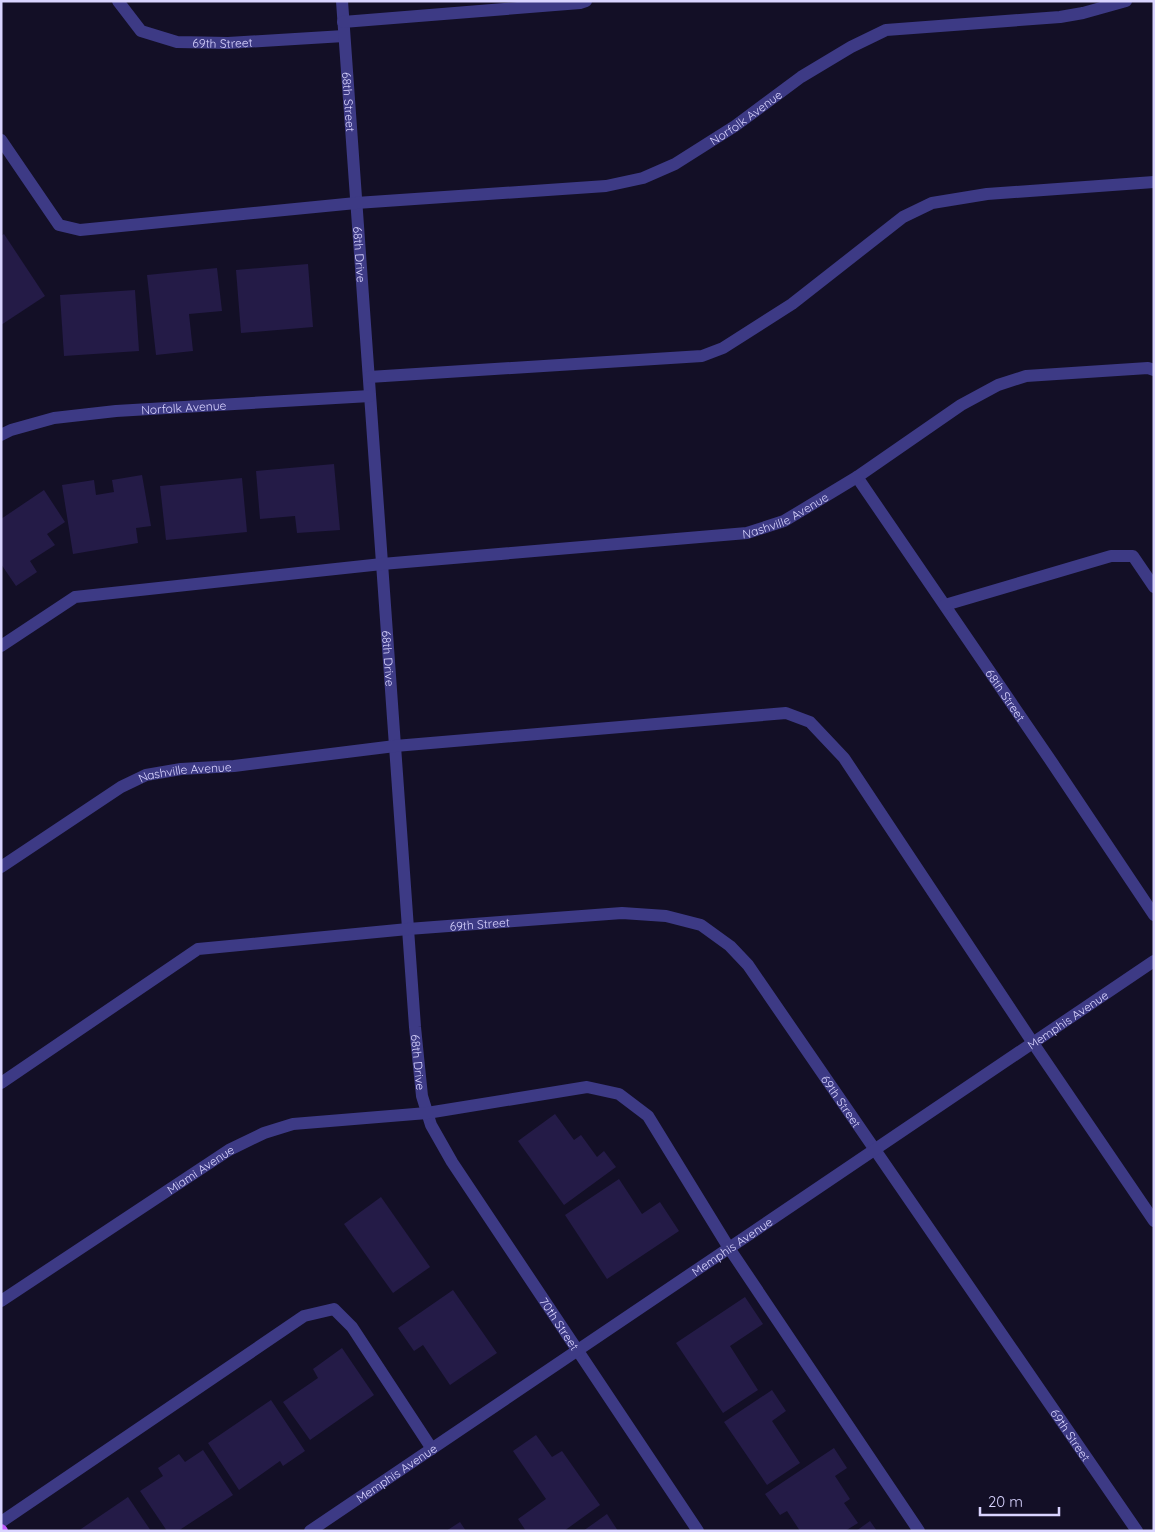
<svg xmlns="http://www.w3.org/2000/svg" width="1155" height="1532" font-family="Quicksand,sans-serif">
  <rect width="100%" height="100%" fill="#130f26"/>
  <!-- building -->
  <g fill="#241b47">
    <polygon points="4,234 45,296 1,325 1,236"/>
    <polygon points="308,264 313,327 241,333 236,270"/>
    <polygon points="217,268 222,311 189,314 193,351 156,355 147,275"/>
    <polygon points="135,290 139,351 64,356 60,295"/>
    <polygon points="334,464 340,530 297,533 295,516 260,519 256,471"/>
    <polygon points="142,475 151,526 136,528 138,543 73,554 62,485 94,480 96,495 114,492 112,480"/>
    <polygon points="242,478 247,532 166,540 160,486"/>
    <polygon points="44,490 65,522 47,534 55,545 30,561 37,572 16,586 1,564 1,519"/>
    <polygon points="555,1114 574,1140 581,1135 597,1157 604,1151 616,1167 564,1205 518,1141"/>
    <polygon points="619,1179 642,1214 660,1202 679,1231 607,1279 565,1215"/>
    <polygon points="381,1197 430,1267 393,1293 344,1224"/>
    <polygon points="453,1290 497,1353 450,1385 423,1345 414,1351 398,1328"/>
    <polygon points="745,1297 763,1324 730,1346 758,1390 723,1413 676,1343"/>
    <polygon points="342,1348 374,1395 310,1440 283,1402 318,1378 313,1369"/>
    <polygon points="772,1390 786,1411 772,1421 800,1463 767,1485 724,1422"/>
    <polygon points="271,1400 305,1451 283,1466 280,1461 239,1490 208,1443"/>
    <polygon points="536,1435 552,1457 562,1451 600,1505 564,1531 526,1531 518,1519 546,1499 513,1451"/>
    <polygon points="834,1448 847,1468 835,1476 850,1499 844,1503 858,1523 845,1531 800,1531 787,1511 780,1515 765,1494"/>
    <polygon points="203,1450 233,1495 178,1531 167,1531 140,1491 163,1476 158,1468 179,1454 185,1462"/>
    <polygon points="128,1497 151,1531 78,1531"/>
    <polygon points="607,1514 618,1531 583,1531"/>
    <polygon points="870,1521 877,1531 856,1531"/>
    <polygon points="460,1522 466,1531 446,1531"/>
  </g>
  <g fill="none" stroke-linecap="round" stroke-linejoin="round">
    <!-- minor -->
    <g stroke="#3d3a85" stroke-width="12">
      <path id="s1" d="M 118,1 L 141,31 L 177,42 L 228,43 L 344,36"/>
      <path id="s2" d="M 342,1 L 415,1027 L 422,1096 L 431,1125 L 452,1162 L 698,1531"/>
      <polyline points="343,22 580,3 586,1"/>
      <path id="s3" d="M 1,140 L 59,225 L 80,230 L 356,203 L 606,186 L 643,178 L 675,164 L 735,126 L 801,77 L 851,47 L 886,30 L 1060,17 L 1083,13 L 1126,1"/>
      <polyline points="369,377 702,356 723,348 792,304 903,217 932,203 987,194 1154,182"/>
      <path id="s4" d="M 1,435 L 11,430 L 54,418 L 116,411 L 370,396"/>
      <path id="s5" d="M 857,477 L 1053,764 L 1154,915"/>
      <polyline points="945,605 1111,556 1133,556 1154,587"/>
      <path id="s6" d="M 1,646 L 75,597 L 382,564 L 747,533 L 784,521 L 814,503 L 857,477 L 961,405 L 998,385 L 1026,376 L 1148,368 L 1154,370"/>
      <path id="s7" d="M 1,867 L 121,787 L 146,775 L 181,769 L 234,766 L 395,746 L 786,713 L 810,722 L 844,758 L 1033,1043 L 1154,1221"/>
      <path id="s8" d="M 1,1083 L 198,949 L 408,929 L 622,913 L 666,916 L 701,925 L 730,946 L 748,965 L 1137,1531"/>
      <path id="s9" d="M 1,1301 L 229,1150 L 264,1133 L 293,1124 L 427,1113 L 587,1087 L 619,1094 L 648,1116 L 729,1248 L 919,1531"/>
      <polyline points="1,1522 304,1316 334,1309 352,1327 432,1449"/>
      <path id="s10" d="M 310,1531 L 1154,961"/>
    </g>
    <!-- major -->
    <polyline stroke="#c25bff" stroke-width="12" points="1,1530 2,1531"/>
  </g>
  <g text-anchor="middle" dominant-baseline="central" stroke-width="5" stroke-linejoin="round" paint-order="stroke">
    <!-- street labels -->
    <g font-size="12" fill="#d9d4ff" stroke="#130f26">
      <text stroke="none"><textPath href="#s1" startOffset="121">69th Street</textPath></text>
      <text stroke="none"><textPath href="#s2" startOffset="101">68th Street</textPath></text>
      <text stroke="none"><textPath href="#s3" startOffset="810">Norfolk Avenue</textPath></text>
      <text stroke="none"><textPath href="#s2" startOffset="254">68th Drive</textPath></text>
      <text stroke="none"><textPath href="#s4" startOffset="186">Norfolk Avenue</textPath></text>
      <text stroke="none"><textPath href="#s6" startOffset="806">Nashville Avenue</textPath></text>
      <text stroke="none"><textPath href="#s2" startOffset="659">68th Drive</textPath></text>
      <text stroke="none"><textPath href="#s5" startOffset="264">68th Street</textPath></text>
      <text stroke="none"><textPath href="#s7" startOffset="211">Nashville Avenue</textPath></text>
      <text stroke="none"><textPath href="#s8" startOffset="521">69th Street</textPath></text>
      <text stroke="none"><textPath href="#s10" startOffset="914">Memphis Avenue</textPath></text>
      <text stroke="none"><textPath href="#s2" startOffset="1064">68th Drive</textPath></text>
      <text stroke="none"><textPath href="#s8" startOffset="971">69th Street</textPath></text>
      <text stroke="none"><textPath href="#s9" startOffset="239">Miami Avenue</textPath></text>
      <text stroke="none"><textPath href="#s10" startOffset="509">Memphis Avenue</textPath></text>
      <text stroke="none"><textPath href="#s2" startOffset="1365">70th Street</textPath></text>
      <text stroke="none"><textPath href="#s8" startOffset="1376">69th Street</textPath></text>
      <text stroke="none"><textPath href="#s10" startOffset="104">Memphis Avenue</textPath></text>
    </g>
  </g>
  <!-- border -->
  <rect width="1155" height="1532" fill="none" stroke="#d9d4ff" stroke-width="5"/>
  <!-- scale -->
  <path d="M980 1507v8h79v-8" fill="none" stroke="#d9d4ff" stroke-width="2.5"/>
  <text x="988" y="1507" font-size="15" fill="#d9d4ff" stroke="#130f26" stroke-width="4" paint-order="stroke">20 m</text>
</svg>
